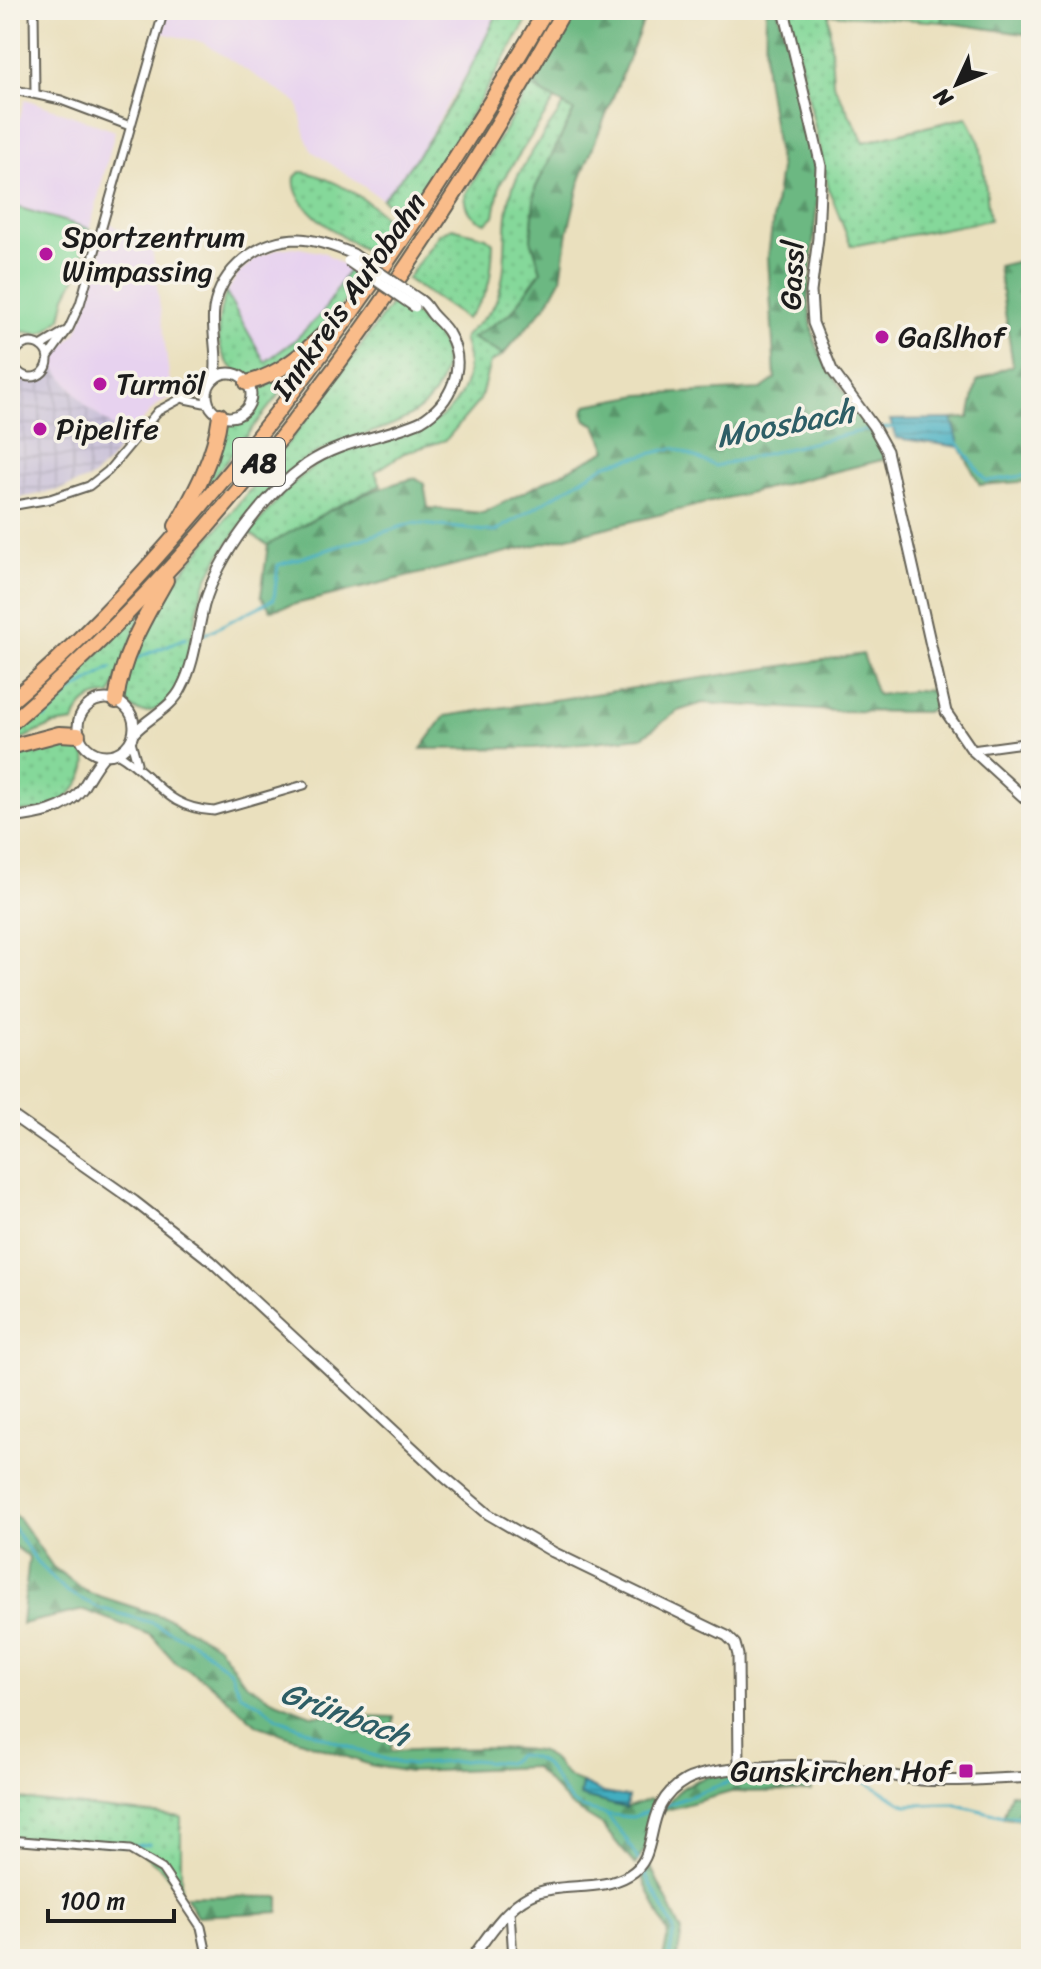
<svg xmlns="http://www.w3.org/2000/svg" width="1041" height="1969" font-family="Sriracha,sans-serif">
  <defs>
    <pattern id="industrial-grid" width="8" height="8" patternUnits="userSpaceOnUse" patternTransform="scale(2)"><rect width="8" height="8" fill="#c8bfd8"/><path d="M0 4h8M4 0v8" fill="none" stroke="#aba4b9"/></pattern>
    <pattern id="grass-dots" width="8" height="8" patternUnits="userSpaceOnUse" patternTransform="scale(2)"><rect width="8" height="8" fill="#85d89a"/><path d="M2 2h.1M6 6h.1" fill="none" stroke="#72b984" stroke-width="1.8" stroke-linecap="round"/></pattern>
    <pattern id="forest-firs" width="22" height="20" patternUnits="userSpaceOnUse" patternTransform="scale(2)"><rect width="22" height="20" fill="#6cb882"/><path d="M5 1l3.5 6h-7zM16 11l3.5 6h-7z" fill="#58956a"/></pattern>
    <pattern id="water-rules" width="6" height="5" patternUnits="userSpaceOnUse" patternTransform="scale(2)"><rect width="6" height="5" fill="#43aec1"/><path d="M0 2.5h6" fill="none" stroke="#378d9c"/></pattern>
  </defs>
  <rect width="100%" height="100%" fill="#f7f3e8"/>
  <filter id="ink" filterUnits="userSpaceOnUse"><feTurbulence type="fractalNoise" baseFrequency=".0125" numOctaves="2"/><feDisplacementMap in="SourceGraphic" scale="16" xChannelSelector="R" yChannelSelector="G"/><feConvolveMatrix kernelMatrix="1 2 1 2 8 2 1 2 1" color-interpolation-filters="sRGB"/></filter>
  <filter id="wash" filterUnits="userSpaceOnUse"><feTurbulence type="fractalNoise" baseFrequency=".006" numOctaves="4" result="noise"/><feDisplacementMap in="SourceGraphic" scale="32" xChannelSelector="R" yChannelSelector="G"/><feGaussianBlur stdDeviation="1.8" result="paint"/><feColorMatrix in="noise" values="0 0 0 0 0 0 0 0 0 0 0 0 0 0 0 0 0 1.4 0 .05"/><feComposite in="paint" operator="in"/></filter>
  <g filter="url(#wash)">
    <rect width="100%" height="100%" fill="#eae0be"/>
    <!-- built -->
    <g fill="#e7d2ef">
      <polygon points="167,10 499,10 477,56 409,170 382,199 312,151 305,136 298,103 202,42 161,33"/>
      <polygon points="25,99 115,131 90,229 10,205 10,153"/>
      <polygon points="108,222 152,248 172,397 157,405 124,440 113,427 87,407 53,365 53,356 76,333 84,314"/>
      <polygon points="294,247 325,253 349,269 323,312 294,341 264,362 226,293 238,274 256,258 278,249"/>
    </g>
    <!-- industrial -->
    <polygon fill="url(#industrial-grid)" points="53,365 87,407 113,427 124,440 109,462 92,478 59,490 10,500 10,436 22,394 15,378 35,382 47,376"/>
    <!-- grass -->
    <g fill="url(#grass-dots)" stroke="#507a5b" stroke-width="2">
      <path d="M 499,10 L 533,10 L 481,99 L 416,201 C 402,209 394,209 382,199 C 432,146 468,76 499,10 Z"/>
      <polygon points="789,10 943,10 942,22 829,14 833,83 864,142 967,117 980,143 990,220 851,246 829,190"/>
      <path d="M 531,86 L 555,100 L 500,184 L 494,216 L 486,223 C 471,218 466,210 465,195 Z"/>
      <path d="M 564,105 L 574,111 L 535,189 L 531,239 L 541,271 L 511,313 L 472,338 L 503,355 L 490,363 L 480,400 L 446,440 L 404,453 L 375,472 L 381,485 L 330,510 L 268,545 L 249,533 C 273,506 295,475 328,458 C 372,436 444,440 464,387 C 470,372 469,354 463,339 C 471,327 486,319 493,307 C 512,271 500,228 512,190 C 518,169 550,126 564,105 Z"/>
      <path d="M 300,172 C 322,171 389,208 391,231 C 391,243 384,250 378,259 C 354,242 289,211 295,177 Z"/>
      <path d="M 452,228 L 486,237 L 493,243 C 491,278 492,293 466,319 L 407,279 L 440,233 Z"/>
      <path d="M 349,269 L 363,278 C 335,317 314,339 274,365 C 267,369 260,377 252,376 C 242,376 231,368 226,360 C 214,341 218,313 226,293 L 265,362 L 294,341 L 323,312 Z"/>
      <path d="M 394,300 C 419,317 453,336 443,374 C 429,430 355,430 311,456 C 283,472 257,503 238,529 C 224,548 210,569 202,592 C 192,621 188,709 146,712 C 138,712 130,709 126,701 C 113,682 150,615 162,596 C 171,583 183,571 193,559 C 216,530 240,502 263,474 C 309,418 352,359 394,300 Z"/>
      <path d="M 304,358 L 306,360 L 205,488 L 202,486 L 225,421 C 242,420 257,410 254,391 L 268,385 Z"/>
      <path d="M 143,609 L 111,695 C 91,695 80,703 74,722 L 53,725 L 10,744 L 10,737 L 53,699 Z"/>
      <path d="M 61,736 L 73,737 C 78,742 83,747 85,753 C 93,774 68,801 49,808 C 37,812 22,811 10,813 L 10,751 L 48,745 Z"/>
      <polygon points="10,1798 181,1817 181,1893 161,1868 133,1846 10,1838"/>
    </g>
    <!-- forest -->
    <g fill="url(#forest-firs)" stroke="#446a4f" stroke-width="2">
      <polygon points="576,10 654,10 646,15 581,177 568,231 561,279 548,303 503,355 472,338 511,313 541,271 531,239 535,189 574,111 531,86"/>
      <path d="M 766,10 L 778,10 L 814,148 L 819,182 L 808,299 L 814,340 L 828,369 L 874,433 L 886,459 L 271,610 L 261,596 L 268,545 C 317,517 361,490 416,478 L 424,484 L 428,508 L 483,513 L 607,450 L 596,425 L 586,420 L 583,412 L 587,405 L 640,395 L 761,389 L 775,379 L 768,256 L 780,169 L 765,70 Z"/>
      <polygon points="943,10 1031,10 1031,35 942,22"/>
      <polygon points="1031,258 1031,481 980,485 960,447 952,419 969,418 977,381 1013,365 998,266"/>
      <polygon points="863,654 877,695 935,689 940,706 926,712 835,711 703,703 678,711 642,737 534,748 421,749 445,716"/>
      <path d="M 10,1512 L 19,1519 L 53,1567 L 87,1592 L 170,1619 L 218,1646 L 245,1683 L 273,1700 L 311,1715 L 394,1717 L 391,1751 C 416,1750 527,1744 543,1753 C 560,1762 561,1777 582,1783 L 580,1796 L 626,1808 L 649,1799 L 658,1802 L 646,1847 L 635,1865 L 602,1825 L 571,1806 L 534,1767 L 409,1772 L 370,1765 L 257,1725 L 207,1681 L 176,1663 L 151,1635 L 84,1610 L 22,1624 L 29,1557 L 10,1543 Z"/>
      <path d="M 809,1770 L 811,1791 L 731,1792 L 660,1812 C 669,1801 678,1789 691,1783 C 721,1767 775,1772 809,1770 Z"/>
      <polygon points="1011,1793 1031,1795 1031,1821 1003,1818"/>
      <polygon points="650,1865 682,1932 677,1959 663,1959 668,1934 642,1877"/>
      <polygon points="185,1896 279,1897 279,1912 197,1916"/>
    </g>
    <!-- pitch -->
    <polygon fill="#85d89a" stroke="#507a5b" stroke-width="2" points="10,205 90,229 75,279 66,296 61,318 47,331 39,334 20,331 10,339"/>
    <!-- water -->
    <g fill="url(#water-rules)" stroke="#30656e" stroke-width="2">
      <polygon points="952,419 960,447 896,438 890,420"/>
      <polygon points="582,1783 604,1793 628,1797 626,1808 580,1796"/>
    </g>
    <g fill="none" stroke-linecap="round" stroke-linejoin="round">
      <!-- stream -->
      <g stroke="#43aec1" stroke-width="3">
        <polyline points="958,443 986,481 1031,475"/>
        <polyline points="205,634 274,599 278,565 413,523 495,532 607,464 674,448 715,466 861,431 896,427"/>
        <polyline points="137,658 186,638"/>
        <polyline points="45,718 72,691 111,668"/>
        <path d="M 10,1523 L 37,1562 L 66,1591 L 99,1608 L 153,1623 L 199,1646 L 230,1671 L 240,1694 L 261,1705 L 277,1718 L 359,1751 L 398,1763 L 413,1765 L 472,1760 L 507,1763 L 518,1755 C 553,1757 551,1781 572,1802 C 582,1811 619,1817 633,1817 L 735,1780 L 789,1784 L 826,1776 L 852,1778 L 867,1783 L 906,1805 L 953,1804 L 1003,1816 L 1031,1817"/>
        <polyline points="606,1814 627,1840 638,1860"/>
        <polyline points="37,1839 133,1846 149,1844"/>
        <polyline points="642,1867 674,1930 669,1959"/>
      </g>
    </g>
  </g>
  <g filter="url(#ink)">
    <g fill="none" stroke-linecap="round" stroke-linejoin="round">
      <defs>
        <g id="minor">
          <polyline points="34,10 35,93"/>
          <polyline points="10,89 61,100 130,126"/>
          <circle cx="31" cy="360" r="17"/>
          <polyline points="41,346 64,332"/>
          <polyline points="48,357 69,328 80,304 164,10"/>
          <polyline points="185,399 209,404"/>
          <polyline points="10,506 50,499 89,486 108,471 158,411 210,383"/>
          <polyline points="131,741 137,763"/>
          <polyline points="972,750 1031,742"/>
          <path d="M 117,753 C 157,776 163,808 214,811 L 304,785"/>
          <polyline points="10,1840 130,1850 162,1869 201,1927 208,1959"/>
          <polyline points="510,1911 513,1959"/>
        </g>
        <g id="tertiary">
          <polyline points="784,10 821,166 818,238 811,292 813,323 832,370 873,426 887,451 946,712 972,750 1031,804"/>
          <circle cx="229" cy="395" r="22"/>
          <path d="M 215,378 C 219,355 211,332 214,309 C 221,269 259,239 299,239 C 317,240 337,247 353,254"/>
          <circle cx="106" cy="727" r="28"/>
          <path d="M 134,733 C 149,717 172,708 182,687 C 195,662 197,632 204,605 C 219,554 264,495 307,464 C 342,440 383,438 421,421 C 451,403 468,366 449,334 C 445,326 438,321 432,314 C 428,309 426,304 420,300"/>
          <path d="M 10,818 C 36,815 65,812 82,789 C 89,778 95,766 104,756"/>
          <polyline points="10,1114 134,1201 211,1261 441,1474 488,1514 553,1552 727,1636 735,1644 738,1655 739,1769"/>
          <path d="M 471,1959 C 487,1938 504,1909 529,1896 C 559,1881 599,1893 629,1875 C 664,1855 638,1807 686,1780 C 714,1765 809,1764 843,1767 C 869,1770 895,1778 921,1780 C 957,1782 995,1779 1031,1777"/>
        </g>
        <g id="motorway">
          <path d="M 247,383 C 284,374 311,346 338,321"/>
          <path d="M 176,526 C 196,491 215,456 220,415"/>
          <path d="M 116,701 C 122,655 144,619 166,580"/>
          <path d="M 10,702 C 75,648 133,585 188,521 C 325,363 440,190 546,10"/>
          <path d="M 10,724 C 236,528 419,270 564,10"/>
          <polyline points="10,747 59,734 78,735"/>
        </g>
      </defs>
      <!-- minor casing -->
      <use href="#minor" stroke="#646155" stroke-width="11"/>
      <!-- tertiary casing -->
      <use href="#tertiary" stroke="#646155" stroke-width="13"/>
      <!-- motorway casing -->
      <use href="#motorway" stroke="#646155" stroke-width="18"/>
      <!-- minor -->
      <use href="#minor" stroke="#fff" stroke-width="7"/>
      <!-- tertiary -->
      <use href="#tertiary" stroke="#fff" stroke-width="9"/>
      <!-- motorway -->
      <use href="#motorway" stroke="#f9bc8a" stroke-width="14"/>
      <defs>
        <g id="tertiary-bridge">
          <polyline points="353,254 420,300"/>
          <polyline points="348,261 415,307"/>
        </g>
      </defs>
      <!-- tertiary-bridge casing -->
      <use href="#tertiary-bridge" stroke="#646155" stroke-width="13" stroke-linecap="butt"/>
      <!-- tertiary-bridge -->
      <use href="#tertiary-bridge" stroke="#fff" stroke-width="9"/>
    </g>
  </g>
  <!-- markers -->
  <g fill="#b5179e" stroke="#f7f3e8" stroke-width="3">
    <circle cx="46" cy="254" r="8"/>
    <circle cx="882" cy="337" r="8"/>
    <circle cx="100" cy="384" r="8"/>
    <circle cx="40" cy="429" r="8"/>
    <rect x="958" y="1763" width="16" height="16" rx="4"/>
  </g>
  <g text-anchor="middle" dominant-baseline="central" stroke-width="7" stroke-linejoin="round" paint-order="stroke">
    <!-- shield labels -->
    <rect fill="#f7f3e8" stroke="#5e5c59" stroke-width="2" x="233" y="438" width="52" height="48" rx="6"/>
    <g font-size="28" font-weight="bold" fill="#1c1c1c">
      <text x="259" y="462">A8</text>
    </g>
    <!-- poi labels -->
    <g font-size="30" fill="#1c1c1c" stroke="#f7f3e8" text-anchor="start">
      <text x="62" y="237">Sportzentrum<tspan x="62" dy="34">Wimpassing</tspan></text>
      <text x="898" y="337">Gaßlhof</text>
      <text x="116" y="384">Turmöl</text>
      <text x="56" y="429">Pipelife</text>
      <text x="950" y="1771" text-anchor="end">Gunskirchen Hof</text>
    </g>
    <!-- street labels -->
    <g font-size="30" fill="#1c1c1c" stroke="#f7f3e8">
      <text transform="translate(792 275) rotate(-87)">Gassl</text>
      <text transform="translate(349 296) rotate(-55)">Innkreis Autobahn</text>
    </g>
    <!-- water labels -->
    <g font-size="32" font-style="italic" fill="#2e5e66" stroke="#f7f3e8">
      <text transform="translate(785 424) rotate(-11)">Moosbach</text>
      <text transform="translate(345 1714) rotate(20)">Grünbach</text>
    </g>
  </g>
  <!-- margin -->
  <rect width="1041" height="1969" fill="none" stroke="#f7f3e8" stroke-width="40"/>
  <!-- north arrow -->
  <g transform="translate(957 84) rotate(226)" stroke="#f7f3e8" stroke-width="6" paint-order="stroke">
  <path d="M0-6L14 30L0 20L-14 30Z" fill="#1c1c1c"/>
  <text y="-12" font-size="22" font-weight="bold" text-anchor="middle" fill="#1c1c1c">N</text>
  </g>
  <!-- scale -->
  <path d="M48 1909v12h126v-12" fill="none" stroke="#1c1c1c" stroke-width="4"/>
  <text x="60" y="1909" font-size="24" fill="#1c1c1c" stroke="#f7f3e8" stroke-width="6" paint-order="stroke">100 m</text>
</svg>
